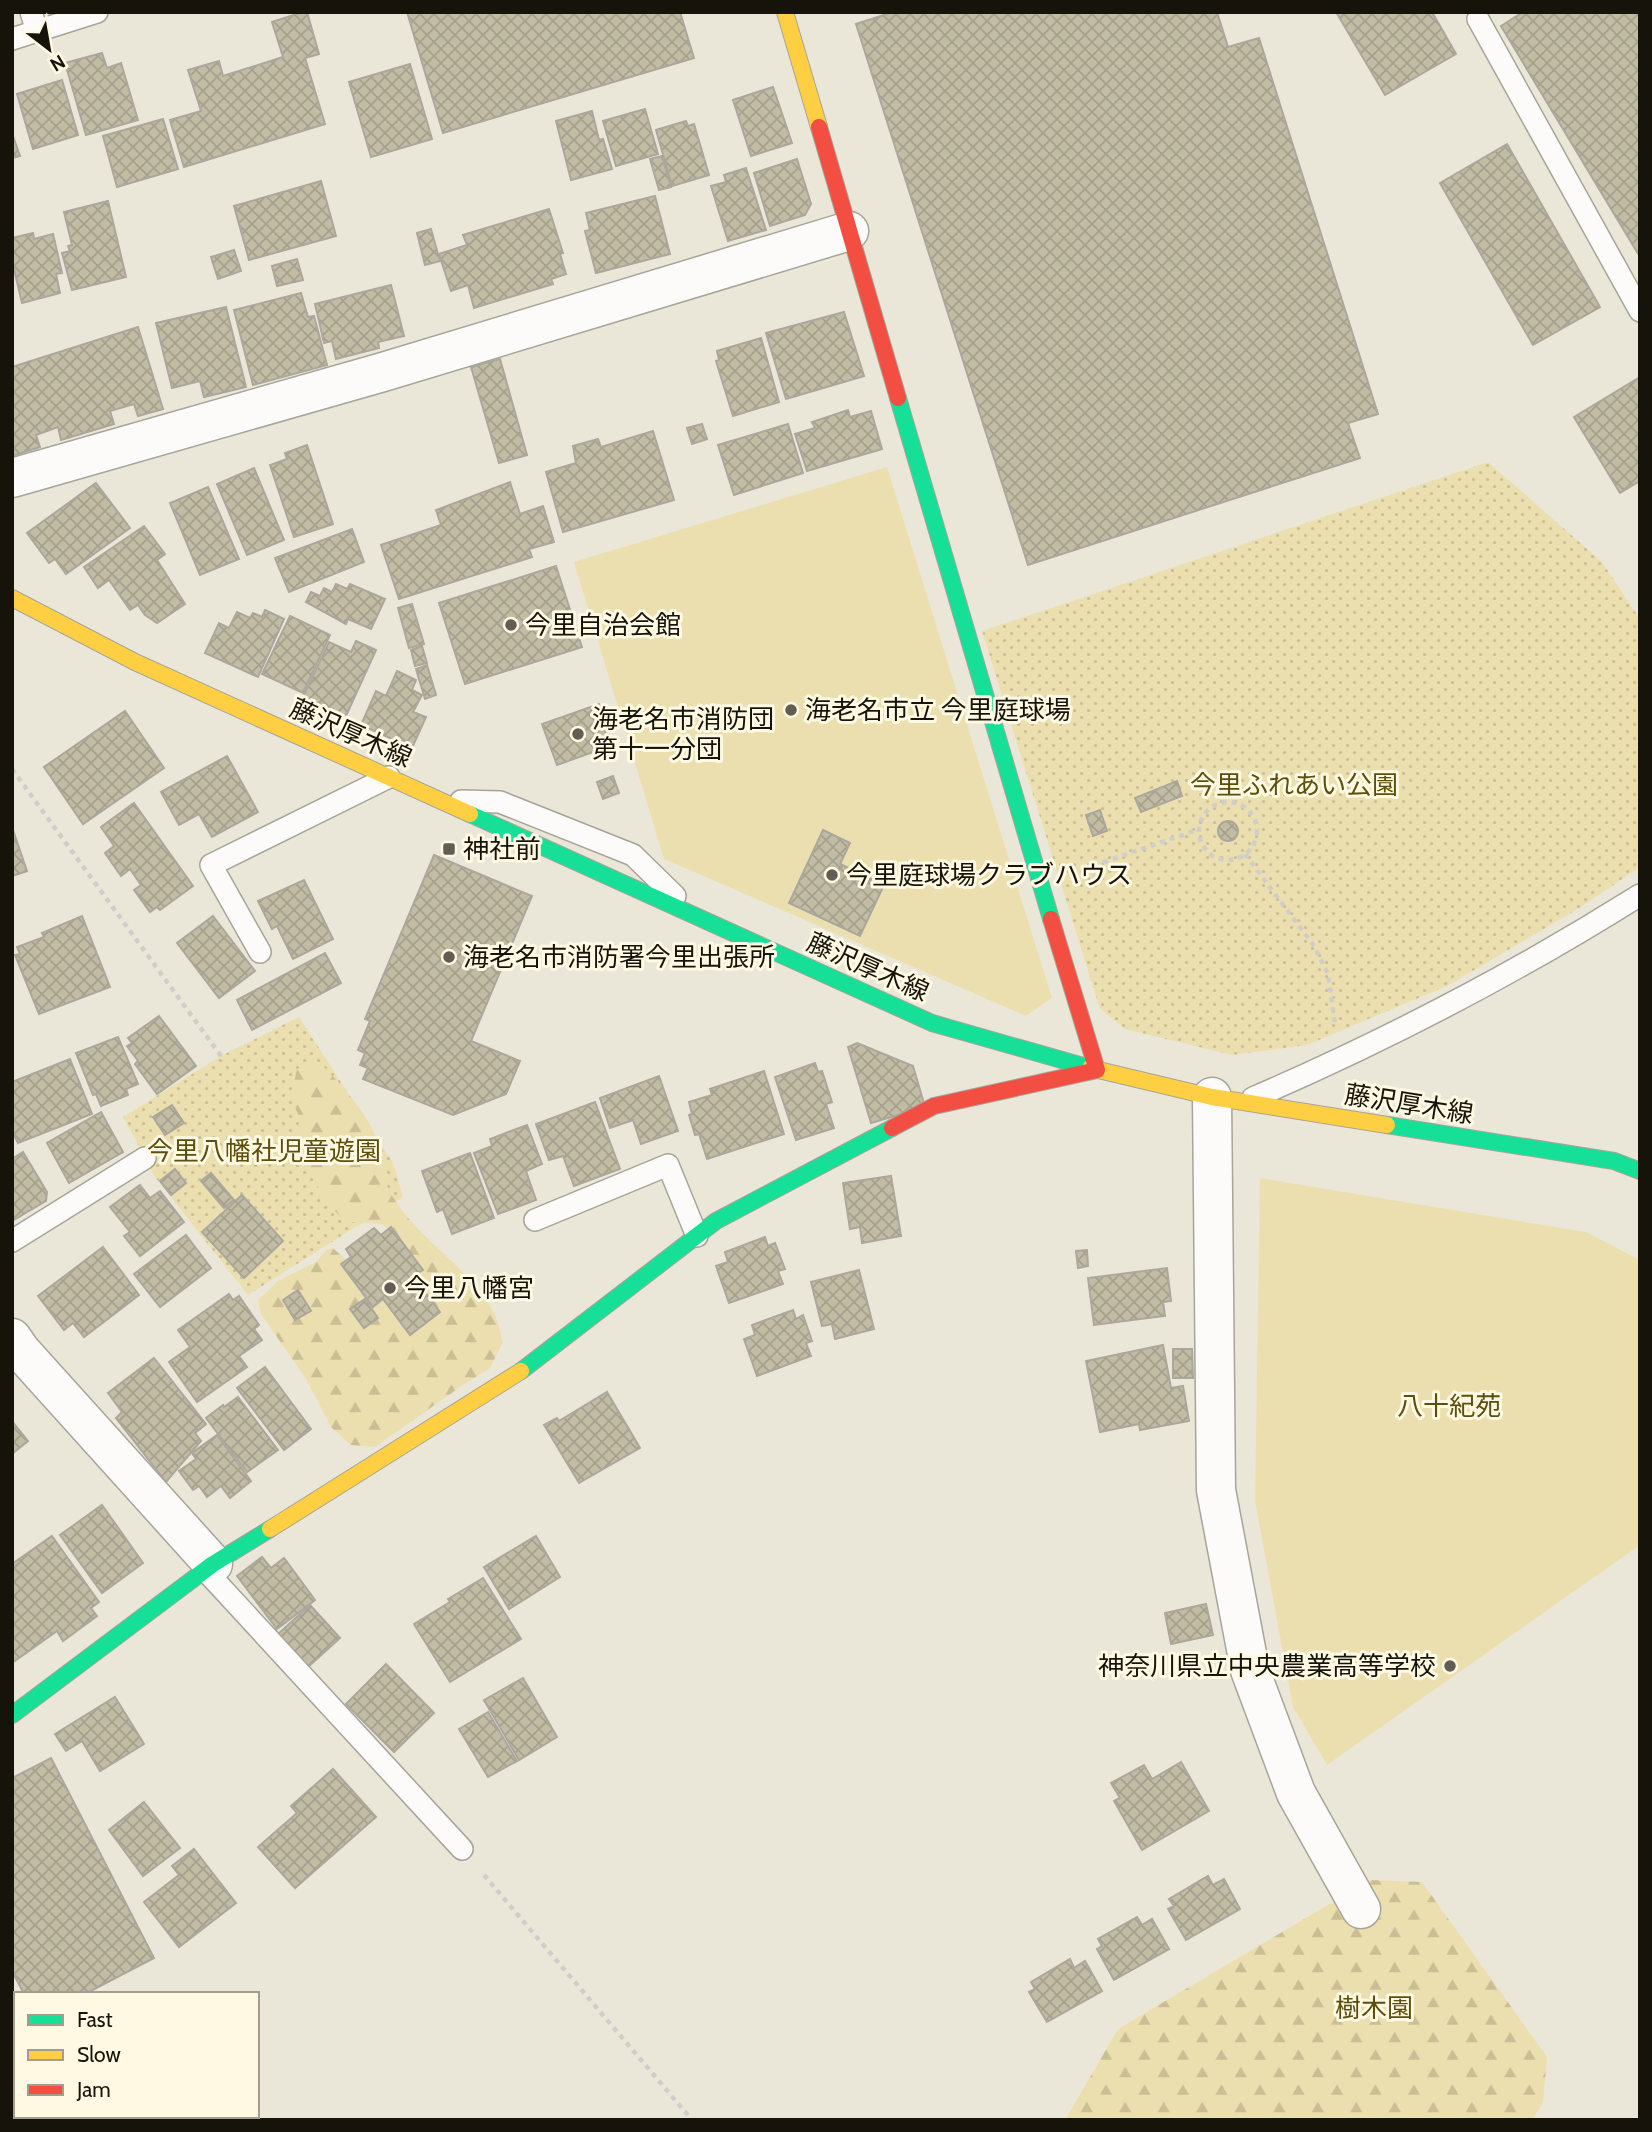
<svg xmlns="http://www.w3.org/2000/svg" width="1652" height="2132" font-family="Cabin,'Noto Sans JP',sans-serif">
  <defs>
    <pattern id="grass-dots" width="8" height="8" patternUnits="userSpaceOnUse" patternTransform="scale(1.75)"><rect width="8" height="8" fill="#ecdfaf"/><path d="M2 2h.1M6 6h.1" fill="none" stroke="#cabe95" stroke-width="1.8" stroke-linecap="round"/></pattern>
    <pattern id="forest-firs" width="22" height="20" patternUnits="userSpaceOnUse" patternTransform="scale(1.75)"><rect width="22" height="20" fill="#ecdfaf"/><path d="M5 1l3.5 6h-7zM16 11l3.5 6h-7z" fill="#cabe95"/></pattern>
    <pattern id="building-cross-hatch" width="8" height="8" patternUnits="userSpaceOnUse" patternTransform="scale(1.75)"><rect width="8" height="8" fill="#c2bca5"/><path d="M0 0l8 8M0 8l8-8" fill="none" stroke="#a6a18d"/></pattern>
  </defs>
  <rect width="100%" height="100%" fill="#ebe7d8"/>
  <!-- grass -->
  <g fill="url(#grass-dots)">
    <polygon points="1488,462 1602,562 1640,619 1640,867 1581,907 1447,986 1307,1045 1232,1055 1125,1029 1100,1009 982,631"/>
    <polygon points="299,1017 393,1163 403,1197 248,1295 155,1177 123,1117 221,1056"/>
  </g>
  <!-- forest -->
  <g fill="url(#forest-firs)">
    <path d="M 320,1063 C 348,1091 373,1120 385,1159 C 388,1169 384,1181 389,1190 C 414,1238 467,1264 493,1311 C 498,1320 500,1332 503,1342 L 490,1368 L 463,1385 L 375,1447 L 351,1445 L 331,1427 L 306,1379 L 261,1314 L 258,1300 L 278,1281 L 316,1262 L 326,1250 L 333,1248 L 352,1266 L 429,1301 C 415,1277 411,1246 387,1228 C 376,1219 358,1226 346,1220 C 329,1212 305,1163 293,1146 L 300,1119 L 291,1097 L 297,1069 Z"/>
    <polygon points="1370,1880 1422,1882 1547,2057 1543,2103 1532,2120 1065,2120 1118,2029"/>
  </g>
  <!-- garden -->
  <g fill="#ecdfaf">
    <polygon points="887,467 1052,998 1026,1016 664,859 574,562"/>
    <polygon points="1260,1178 1586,1232 1640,1260 1640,1545 1327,1765 1293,1707 1255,1501"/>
  </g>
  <!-- building -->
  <g fill="url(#building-cross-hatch)" stroke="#aba79c" stroke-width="2">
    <polygon points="303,12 307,12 319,54 305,58 325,124 184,167 170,120 201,111 188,70 219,61 223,76 283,57 272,22"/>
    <polygon points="407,12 680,12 694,58 443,133"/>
    <polygon points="893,12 1217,12 1228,47 1259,38 1378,414 1348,423 1360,458 1028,565 856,24"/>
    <polygon points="1336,12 1432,12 1456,54 1385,95"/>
    <polygon points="1523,12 1640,12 1640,257 1501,26"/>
    <polygon points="102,53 107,68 121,63 138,120 86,135 65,63"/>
    <polygon points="410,64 432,139 371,157 349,82"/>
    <polygon points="62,80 78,135 33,149 17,94"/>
    <polygon points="773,87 792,143 751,156 733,100"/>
    <polygon points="645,109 658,154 616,166 603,121"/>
    <polygon points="592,111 599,140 603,139 612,169 571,180 556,121"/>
    <polygon points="163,119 178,169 117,187 103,136"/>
    <polygon points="686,121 688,126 694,124 709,175 672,186 656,130"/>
    <polygon points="12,133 20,156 12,158"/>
    <polygon points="1507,144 1600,307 1533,345 1440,183"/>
    <polygon points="662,156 671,187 659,190 650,159"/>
    <polygon points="797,159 811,204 805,215 770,226 754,173"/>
    <polygon points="746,168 766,230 728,241 711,186 726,182 724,175"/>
    <polygon points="321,181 336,236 249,260 234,206"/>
    <polygon points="655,196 670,254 596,273 585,231 590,230 586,213"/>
    <polygon points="108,201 126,277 72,290 62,253 70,251 68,246 72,245 64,212"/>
    <polygon points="549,209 563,253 560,254 566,274 551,279 553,284 474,308 468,285 451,291 439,254 467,245 463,235"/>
    <polygon points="431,229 440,261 425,265 417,233"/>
    <polygon points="33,233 34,239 53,234 62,273 56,274 60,293 22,303 12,261 12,238"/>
    <polygon points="234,250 241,271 218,279 211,257"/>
    <polygon points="297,259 303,280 277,286 272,266"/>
    <polygon points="391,285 404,336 378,342 379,348 336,359 332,341 324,343 315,304"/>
    <polygon points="301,293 308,317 314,316 327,365 253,385 234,310"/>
    <polygon points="226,307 246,387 204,397 200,381 172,388 156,323"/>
    <polygon points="844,312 864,376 786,399 766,333"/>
    <polygon points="138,327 163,409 138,416 134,404 110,411 114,424 61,440 58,427 36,435 40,447 12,456 12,367"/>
    <polygon points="761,338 779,402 733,416 716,361 719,360 717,351"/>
    <polygon points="500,359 527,455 499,463 471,367"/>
    <polygon points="1640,377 1640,481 1620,493 1574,417"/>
    <polygon points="848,410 850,417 871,411 882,449 807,471 795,434 815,428 812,422"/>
    <polygon points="702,424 707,439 692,444 687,428"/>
    <polygon points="788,424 803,473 734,495 718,445"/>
    <polygon points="653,431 674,500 563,532 546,472 576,463 573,446 598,439 601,447"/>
    <polygon points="307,445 333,524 294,537 270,465 287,459 285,453"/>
    <polygon points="254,468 284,540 247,555 217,484"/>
    <polygon points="510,482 520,514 543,506 554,542 529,549 532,557 399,599 381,545 441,525 436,510"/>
    <polygon points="96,483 130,528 66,574 55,559 49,563 27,533"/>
    <polygon points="208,487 239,559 200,575 170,503"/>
    <polygon points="144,526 165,554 157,560 185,604 157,623 145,615 138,605 130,610 109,580 98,588 84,567"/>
    <polygon points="352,529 364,562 289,592 275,558"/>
    <polygon points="556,566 582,647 465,684 439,603"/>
    <polygon points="336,584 347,589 350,584 385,599 371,629 348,619 346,624 306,602 311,592 320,596 324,588 332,592"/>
    <polygon points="412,604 424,644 409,648 398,608"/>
    <polygon points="265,610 284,619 258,677 205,653 219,623 229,628 237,612 250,618 253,613 262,617"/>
    <polygon points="290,616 330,635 303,693 262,674"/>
    <polygon points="356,641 376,650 346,716 303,697 329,642 351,652"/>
    <polygon points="422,646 427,663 415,666 411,650"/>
    <polygon points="427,665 436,695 425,699 416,669"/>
    <polygon points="397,671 416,680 412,690 422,695 413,712 426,717 412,748 361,725 376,691 386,696"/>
    <polygon points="599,704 613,745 557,765 542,724"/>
    <polygon points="125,711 164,768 83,824 44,767"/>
    <polygon points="227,756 258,812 212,837 199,814 179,825 161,792"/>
    <polygon points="613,776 619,793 603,799 597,782"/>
    <polygon points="1177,781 1182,796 1141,812 1135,798"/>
    <polygon points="134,803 193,886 160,910 157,907 150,912 134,890 141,885 130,869 121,876 105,853 114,846 101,827"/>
    <polygon points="1100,810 1107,831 1093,836 1086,815"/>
    <circle cx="1228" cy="831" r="10"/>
    <polygon points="12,827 27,871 12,876"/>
    <polygon points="823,830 850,843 840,864 884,885 860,936 789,903"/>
    <polygon points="434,855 532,896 471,1041 520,1061 506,1094 453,1115 363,1079 368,1068 360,1065 365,1053 358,1050 370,1021 365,1019"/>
    <polygon points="304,880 333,939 293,959 277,926 272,929 258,901"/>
    <polygon points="82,916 110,987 39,1014 15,955 20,954 17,947 44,937 42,933"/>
    <polygon points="213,916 255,971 219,998 177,943"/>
    <polygon points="325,953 341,983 252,1030 237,1000"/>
    <polygon points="159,1016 196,1066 157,1094 135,1064 138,1061 127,1046 132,1043 128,1038"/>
    <polygon points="118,1037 138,1084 126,1089 128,1095 101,1106 96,1094 93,1095 76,1053"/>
    <polygon points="857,1043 913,1066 925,1107 871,1123 848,1047"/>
    <polygon points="70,1059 92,1114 18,1143 12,1131 12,1082"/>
    <polygon points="815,1063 818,1072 822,1071 832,1102 826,1104 834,1128 796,1140 775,1077"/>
    <polygon points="764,1071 784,1134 707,1159 699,1134 695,1135 689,1115 692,1114 689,1102 712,1095 710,1089"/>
    <polygon points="659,1076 678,1131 641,1144 633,1120 610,1128 600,1098"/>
    <polygon points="595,1102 620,1169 574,1186 563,1156 549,1160 536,1124"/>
    <polygon points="172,1105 184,1123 165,1135 153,1117"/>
    <polygon points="101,1112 123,1152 69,1183 47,1143"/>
    <polygon points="527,1125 542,1164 526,1171 536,1200 498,1214 474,1153 492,1146 490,1139"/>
    <polygon points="23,1152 47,1192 46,1201 12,1221 12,1159"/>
    <polygon points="470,1153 494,1218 452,1234 443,1209 437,1212 422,1171"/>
    <polygon points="175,1169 186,1183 171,1195 160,1181"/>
    <polygon points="211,1173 234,1200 224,1208 201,1181"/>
    <polygon points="891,1176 901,1236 862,1243 860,1227 850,1229 843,1183"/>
    <polygon points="140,1185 150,1198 160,1191 184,1222 140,1256 124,1236 130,1232 110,1207"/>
    <polygon points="242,1195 283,1241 244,1278 202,1232"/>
    <polygon points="391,1227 423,1270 413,1276 440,1312 410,1335 383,1299 373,1307 341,1264 351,1257 346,1249 374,1228 381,1235"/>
    <polygon points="186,1235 211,1268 160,1307 134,1274"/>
    <polygon points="765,1237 768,1246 775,1243 785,1269 778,1271 783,1284 729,1303 716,1266 728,1262 725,1252"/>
    <polygon points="103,1247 139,1295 84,1337 73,1323 64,1330 38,1296"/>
    <polygon points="1087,1250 1088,1266 1078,1268 1076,1251"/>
    <polygon points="1167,1268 1171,1301 1163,1302 1165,1316 1094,1325 1088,1278"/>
    <polygon points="859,1270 874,1329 835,1339 832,1324 822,1326 811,1282"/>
    <polygon points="298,1290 311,1311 295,1320 283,1300"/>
    <polygon points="229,1294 233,1300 239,1296 259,1325 254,1329 262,1340 239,1356 247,1367 197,1402 169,1362 190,1347 178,1330"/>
    <polygon points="365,1299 378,1318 364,1328 350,1309"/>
    <polygon points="793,1310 796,1319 803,1315 812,1341 806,1343 811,1356 757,1376 744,1339 755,1335 752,1325"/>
    <polygon points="1163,1345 1171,1388 1183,1386 1189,1421 1140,1430 1139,1424 1100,1432 1086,1361"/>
    <polygon points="1173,1349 1192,1349 1193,1378 1173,1378"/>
    <polygon points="154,1358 206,1424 195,1433 201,1441 166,1482 116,1418 122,1412 108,1393"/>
    <polygon points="265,1367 311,1429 284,1450 237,1388"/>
    <polygon points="607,1392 640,1448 579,1483 544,1425 557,1418 559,1421"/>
    <polygon points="238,1397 278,1450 247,1472 206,1418 223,1405 224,1407"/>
    <polygon points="12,1421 28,1441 12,1454"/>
    <polygon points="217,1435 251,1481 230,1498 221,1486 207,1497 199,1486 193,1490 179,1471 196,1459 192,1453"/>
    <polygon points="102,1505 143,1563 102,1593 60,1535"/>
    <polygon points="52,1536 99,1602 91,1608 97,1616 63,1641 57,1631 12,1663 12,1564"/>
    <polygon points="536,1536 560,1577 509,1609 484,1567"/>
    <polygon points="262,1557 271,1568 284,1558 315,1600 277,1629 237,1576"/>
    <polygon points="483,1578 521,1639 450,1682 414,1624 450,1602 448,1599"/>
    <polygon points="1206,1604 1213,1635 1171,1644 1165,1613"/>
    <polygon points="310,1605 340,1638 308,1667 278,1634"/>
    <polygon points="386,1664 434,1713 394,1752 346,1704"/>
    <polygon points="523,1678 557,1737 519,1760 484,1700"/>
    <polygon points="115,1697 144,1744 100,1771 82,1741 66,1751 55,1734"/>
    <polygon points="488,1712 517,1761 488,1777 459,1729"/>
    <polygon points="51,1758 154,1958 85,1994 24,1994 12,1971 12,1778"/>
    <polygon points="1181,1762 1209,1811 1142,1850 1114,1801 1120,1798 1111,1783 1144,1765 1152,1779"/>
    <polygon points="333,1769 376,1817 295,1888 258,1847 297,1813 291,1806"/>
    <polygon points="144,1802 180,1848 143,1876 109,1830"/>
    <polygon points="194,1849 236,1903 179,1947 144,1902 179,1875 172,1866"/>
    <polygon points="1208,1876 1213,1885 1224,1879 1240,1909 1186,1940 1168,1909 1174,1906 1169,1899"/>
    <polygon points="1137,1917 1142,1925 1152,1919 1169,1949 1114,1980 1097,1949 1102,1946 1098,1939"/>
    <polygon points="1070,1959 1074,1968 1085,1961 1102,1991 1047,2022 1029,1992 1035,1989 1031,1982"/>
  </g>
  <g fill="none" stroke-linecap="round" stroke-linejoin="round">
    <defs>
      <g id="lane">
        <polyline points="1478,19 1640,311"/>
        <polyline points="37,31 97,12"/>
        <polyline points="12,39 37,31 31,12"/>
        <polyline points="461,801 500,802 633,855 675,896"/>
        <polyline points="260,952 211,865 389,777"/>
        <path d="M 1253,1098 C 1387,1040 1516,973 1640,895"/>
        <polyline points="535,1220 668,1165 697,1236"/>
        <polyline points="12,1241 145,1158"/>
        <polyline points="205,1570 462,1849"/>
      </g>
      <g id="street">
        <polyline points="12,478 383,372 849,231"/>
        <polyline points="1212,1097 1216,1490 1250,1670 1296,1793 1361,1909"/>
        <polyline points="12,1338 21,1351 213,1564"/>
      </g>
      <g id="fast">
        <polyline points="898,398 1051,919"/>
        <polyline points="470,814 932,1023 1090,1068"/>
        <polyline points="1387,1125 1614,1161 1640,1171"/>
        <polyline points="521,1371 716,1221 892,1128"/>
        <polyline points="12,1715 213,1564 270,1529"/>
      </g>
      <g id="slow">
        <polyline points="785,12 819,127"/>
        <polyline points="12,598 135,662 470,814"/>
        <polyline points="1090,1068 1212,1097 1387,1125"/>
        <polyline points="270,1529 521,1371"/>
      </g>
      <g id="jam">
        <polyline points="819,127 898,398"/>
        <polyline points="892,1128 934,1106 1097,1070 1051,919"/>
      </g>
    </defs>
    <!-- lane casing -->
    <use href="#lane" stroke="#a7a499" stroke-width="24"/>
    <!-- street casing -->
    <use href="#street" stroke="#a7a499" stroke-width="41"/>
    <!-- fast casing -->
    <use href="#fast" stroke="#a7a499" stroke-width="18"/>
    <!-- slow casing -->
    <use href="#slow" stroke="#a7a499" stroke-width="18"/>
    <!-- jam casing -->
    <use href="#jam" stroke="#a7a499" stroke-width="18"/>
    <!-- path -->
    <g stroke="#cfceca" stroke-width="4.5" stroke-dasharray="5 5" stroke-linecap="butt">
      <polyline points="12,769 221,1056"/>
      <circle cx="1228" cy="831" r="29"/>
      <polyline points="1245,854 1314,946 1328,974 1335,1024"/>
      <polyline points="1088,888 1104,862 1200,829"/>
      <polyline points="484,1875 692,2120"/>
    </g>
    <!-- lane -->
    <use href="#lane" stroke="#fcfbf9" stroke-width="21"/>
    <!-- street -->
    <use href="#street" stroke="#fcfbf9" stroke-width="38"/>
    <!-- fast -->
    <use href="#fast" stroke="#16e098" stroke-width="16"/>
    <!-- slow -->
    <use href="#slow" stroke="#ffcf43" stroke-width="16"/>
    <!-- jam -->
    <use href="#jam" stroke="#f24e42" stroke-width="16"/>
  </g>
  <!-- markers -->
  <g fill="#615d52" stroke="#fff9e3" stroke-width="2.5">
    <circle cx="511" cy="625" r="7"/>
    <circle cx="791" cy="710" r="7"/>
    <circle cx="578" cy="734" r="7"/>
    <rect x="442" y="842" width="14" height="14" rx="3.5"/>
    <circle cx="832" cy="875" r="7"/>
    <circle cx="449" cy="957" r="7"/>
    <circle cx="390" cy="1288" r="7"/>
    <circle cx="1450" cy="1666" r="7"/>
  </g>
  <g text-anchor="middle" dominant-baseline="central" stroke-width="6" stroke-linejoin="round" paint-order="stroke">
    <!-- poi labels -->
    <g font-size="26" fill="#16130a" stroke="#fff9e3" text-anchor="start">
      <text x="525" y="625">今里自治会館</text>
      <text x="805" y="710">海老名市立 今里庭球場</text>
      <text x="592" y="719">海老名市消防団<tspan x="592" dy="30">第十一分団</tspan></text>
      <text x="463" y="849">神社前</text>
      <text x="846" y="875">今里庭球場クラブハウス</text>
      <text x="463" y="957">海老名市消防署今里出張所</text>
      <text x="404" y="1288">今里八幡宮</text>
      <text x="1436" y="1666" text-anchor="end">神奈川県立中央農業高等学校</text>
    </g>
    <!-- street labels -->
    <g font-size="26" fill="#16130a" stroke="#fff9e3">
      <text transform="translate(351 733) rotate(24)">藤沢厚木線</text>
      <text transform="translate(868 967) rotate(24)">藤沢厚木線</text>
      <text transform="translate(1409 1104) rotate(9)">藤沢厚木線</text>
    </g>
    <!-- park labels -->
    <g font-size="26" fill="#5e4e0c" stroke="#fff9e3">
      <text x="1294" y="785">今里ふれあい公園</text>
      <text x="264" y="1151">今里八幡社児童遊園</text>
      <text x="1449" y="1406">八十紀苑</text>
      <text x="1374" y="2008">樹木園</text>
    </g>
  </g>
  <!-- border -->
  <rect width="1652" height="2132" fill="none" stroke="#16130a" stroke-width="28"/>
  <!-- legend -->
  <rect x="14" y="1992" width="245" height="126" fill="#fff9e3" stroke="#a29d8c" stroke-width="2"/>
  <rect x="28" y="2015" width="35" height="10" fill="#16e098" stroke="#a29d8c" stroke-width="2"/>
  <text x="77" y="2027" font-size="21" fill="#16130a">Fast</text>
  <rect x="28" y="2050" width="35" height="10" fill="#ffcf43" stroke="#a29d8c" stroke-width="2"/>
  <text x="77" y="2062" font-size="21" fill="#16130a">Slow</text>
  <rect x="28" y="2085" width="35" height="10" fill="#f24e42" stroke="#a29d8c" stroke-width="2"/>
  <text x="77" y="2097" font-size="21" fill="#16130a">Jam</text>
  <!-- north arrow -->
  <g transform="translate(49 49) rotate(149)" stroke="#fff9e3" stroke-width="5" paint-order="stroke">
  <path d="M0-5L12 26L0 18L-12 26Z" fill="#16130a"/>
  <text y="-10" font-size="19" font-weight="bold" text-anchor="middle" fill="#16130a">N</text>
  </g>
</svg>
